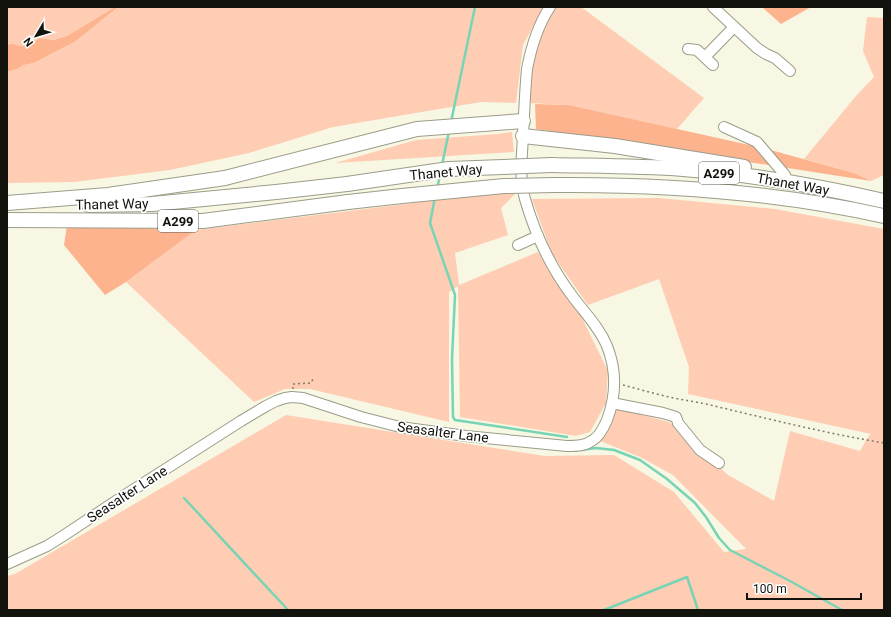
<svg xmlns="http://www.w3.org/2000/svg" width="891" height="617" font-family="Roboto,sans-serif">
  <rect width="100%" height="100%" fill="#f7f7e3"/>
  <!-- green -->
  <g fill="#fecdb4">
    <path d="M 7,7 L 115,7 L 67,36 L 54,40 L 39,38 C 35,41 29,46 24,46 C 17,47 17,42 7,45 Z"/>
    <polygon points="118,7 543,7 534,25 523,45 516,103 481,102 333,127 249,153 170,170 74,182 7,183 7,72 17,69 24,65 34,63 76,41"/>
    <polygon points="555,7 581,7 704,98 677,129 569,105 528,103 531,67 536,44"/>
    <polygon points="867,17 884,18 884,175 871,181 854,173 804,159 856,96 874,77 863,51"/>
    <polygon points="512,132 514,152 335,163 416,140 498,134"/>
    <polygon points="519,190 501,208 508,235 455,253 459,285 538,252 580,314 608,371 606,403 590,432 576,436 460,417 458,286 449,292 449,422 310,389 285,389 254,402 126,282 196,230"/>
    <polygon points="659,198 775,209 884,229 884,610 7,610 7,576 15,574 286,415 545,456 614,455 674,492 724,552 746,549 673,475 640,457 600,441 615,408 669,422 728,475 774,501 790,431 860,451 868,437 871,434 688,394 689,367 659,279 588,305 552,254 532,199"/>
  </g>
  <!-- forest -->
  <g fill="#fdb38e">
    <path d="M 115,7 L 118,7 L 76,41 L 34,63 L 24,65 L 17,69 L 7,72 L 7,45 C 17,42 17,47 24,46 C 29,46 35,41 39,38 L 54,40 L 67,36 Z"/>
    <polygon points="762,7 811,7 781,24"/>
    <polygon points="535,104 569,105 767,149 854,173 871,181 536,129"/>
    <polygon points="67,225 196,230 126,282 105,295 64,245"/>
  </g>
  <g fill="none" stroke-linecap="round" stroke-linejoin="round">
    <!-- stream -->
    <g stroke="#78d4b4" stroke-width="2.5">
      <polyline points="451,122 475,7"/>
      <polyline points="442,165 449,131"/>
      <polyline points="437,188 440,176"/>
      <polyline points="435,197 430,223 455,295 452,359 453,417 455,420 567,437"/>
      <polyline points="581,450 596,448 614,450 640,460 667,479 695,503 706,517 719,538 730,550 790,581 842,610"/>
      <polyline points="184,498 288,610"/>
      <polyline points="604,610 687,577 698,610"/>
    </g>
    <defs>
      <g id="minor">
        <polyline points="713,7 757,48 766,54 775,58 790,71"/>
        <polyline points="688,49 697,50 713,65"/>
        <polyline points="705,57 734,27"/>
        <polyline points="724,127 757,142 785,175"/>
        <polyline points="518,245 538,236"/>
        <polyline points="612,403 663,413 676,417 678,423 700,450 719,463"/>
        <path d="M 7,564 L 47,546 L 63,536 L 125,495 L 241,421 L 266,406 L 276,401 L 285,398 L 292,397 L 303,398 L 361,417 L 400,427 L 466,436 L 567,446 C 577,446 585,446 593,440 C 600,436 604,427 607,420 C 616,396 617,371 607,346 C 599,327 585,313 573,297 C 551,268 535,234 525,199 C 519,178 522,157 523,136 C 524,114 525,91 527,69 C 531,48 538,25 550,7"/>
      </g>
      <g id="highway">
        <polyline points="523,136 615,146 744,167"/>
        <path d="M 552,165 C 596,166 640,166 683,169 C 751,174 818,186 884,201"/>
        <path d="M 554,185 C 665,184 776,192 884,216"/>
        <polyline points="7,203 108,195 225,178 417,129 523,121"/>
        <polyline points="89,205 152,204 276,192 347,184"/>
        <polyline points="7,220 203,221 348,202"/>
      </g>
    </defs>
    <!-- minor casing -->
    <use href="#minor" stroke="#9b9c89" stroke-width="12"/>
    <!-- highway casing -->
    <use href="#highway" stroke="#9b9c89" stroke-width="16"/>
    <!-- path -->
    <g stroke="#7c7c6f" stroke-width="1.5" stroke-dasharray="2 3" stroke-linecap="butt">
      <path d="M 623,385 C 635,388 648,392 661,395 C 676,399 691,401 706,404 C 765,418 824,433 884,443"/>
      <polyline points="293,389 293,384 311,383 313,379"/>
    </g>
    <!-- minor -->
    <use href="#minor" stroke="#fff" stroke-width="10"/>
    <!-- highway -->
    <use href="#highway" stroke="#fff" stroke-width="14"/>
    <defs>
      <g id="highway-bridge">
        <polyline points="347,184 449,169 552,165"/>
        <polyline points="348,202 402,196 504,186 554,185"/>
      </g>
    </defs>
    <!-- highway-bridge casing -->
    <use href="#highway-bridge" stroke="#9b9c89" stroke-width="16" stroke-linecap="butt"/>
    <!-- highway-bridge -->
    <use href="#highway-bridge" stroke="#fff" stroke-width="14"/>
  </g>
  <g text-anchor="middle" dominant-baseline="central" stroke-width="3.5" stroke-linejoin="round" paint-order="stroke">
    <!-- shield labels -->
    <g fill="#fff" stroke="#5a5a56" stroke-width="1">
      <rect x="699" y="162" width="40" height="22" rx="3"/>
      <rect x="158" y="210" width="40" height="22" rx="3"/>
    </g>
    <g font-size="13" font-weight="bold" fill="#13130d">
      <text x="719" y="173">A299</text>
      <text x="178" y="221">A299</text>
    </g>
    <!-- street labels -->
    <g font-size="14" fill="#13130d" stroke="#fff">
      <text transform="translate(446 172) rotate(-5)">Thanet Way</text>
      <text transform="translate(793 184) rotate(10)">Thanet Way</text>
      <text transform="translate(112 204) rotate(-1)">Thanet Way</text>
      <text transform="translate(443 432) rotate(7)">Seasalter Lane</text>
      <text transform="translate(127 494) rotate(-33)">Seasalter Lane</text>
    </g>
  </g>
  <!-- border -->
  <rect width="891" height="617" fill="none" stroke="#13130d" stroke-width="16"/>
  <!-- north arrow -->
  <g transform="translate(36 36) rotate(232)" stroke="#ffffff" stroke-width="3" paint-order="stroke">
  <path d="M0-3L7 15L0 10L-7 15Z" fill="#13130d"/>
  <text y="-6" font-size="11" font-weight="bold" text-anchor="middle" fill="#13130d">N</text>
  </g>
  <!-- scale -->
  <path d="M747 593v6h114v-6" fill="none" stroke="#13130d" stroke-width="2"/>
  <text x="753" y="593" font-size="12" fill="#13130d" stroke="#ffffff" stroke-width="3" paint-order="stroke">100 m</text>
</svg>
